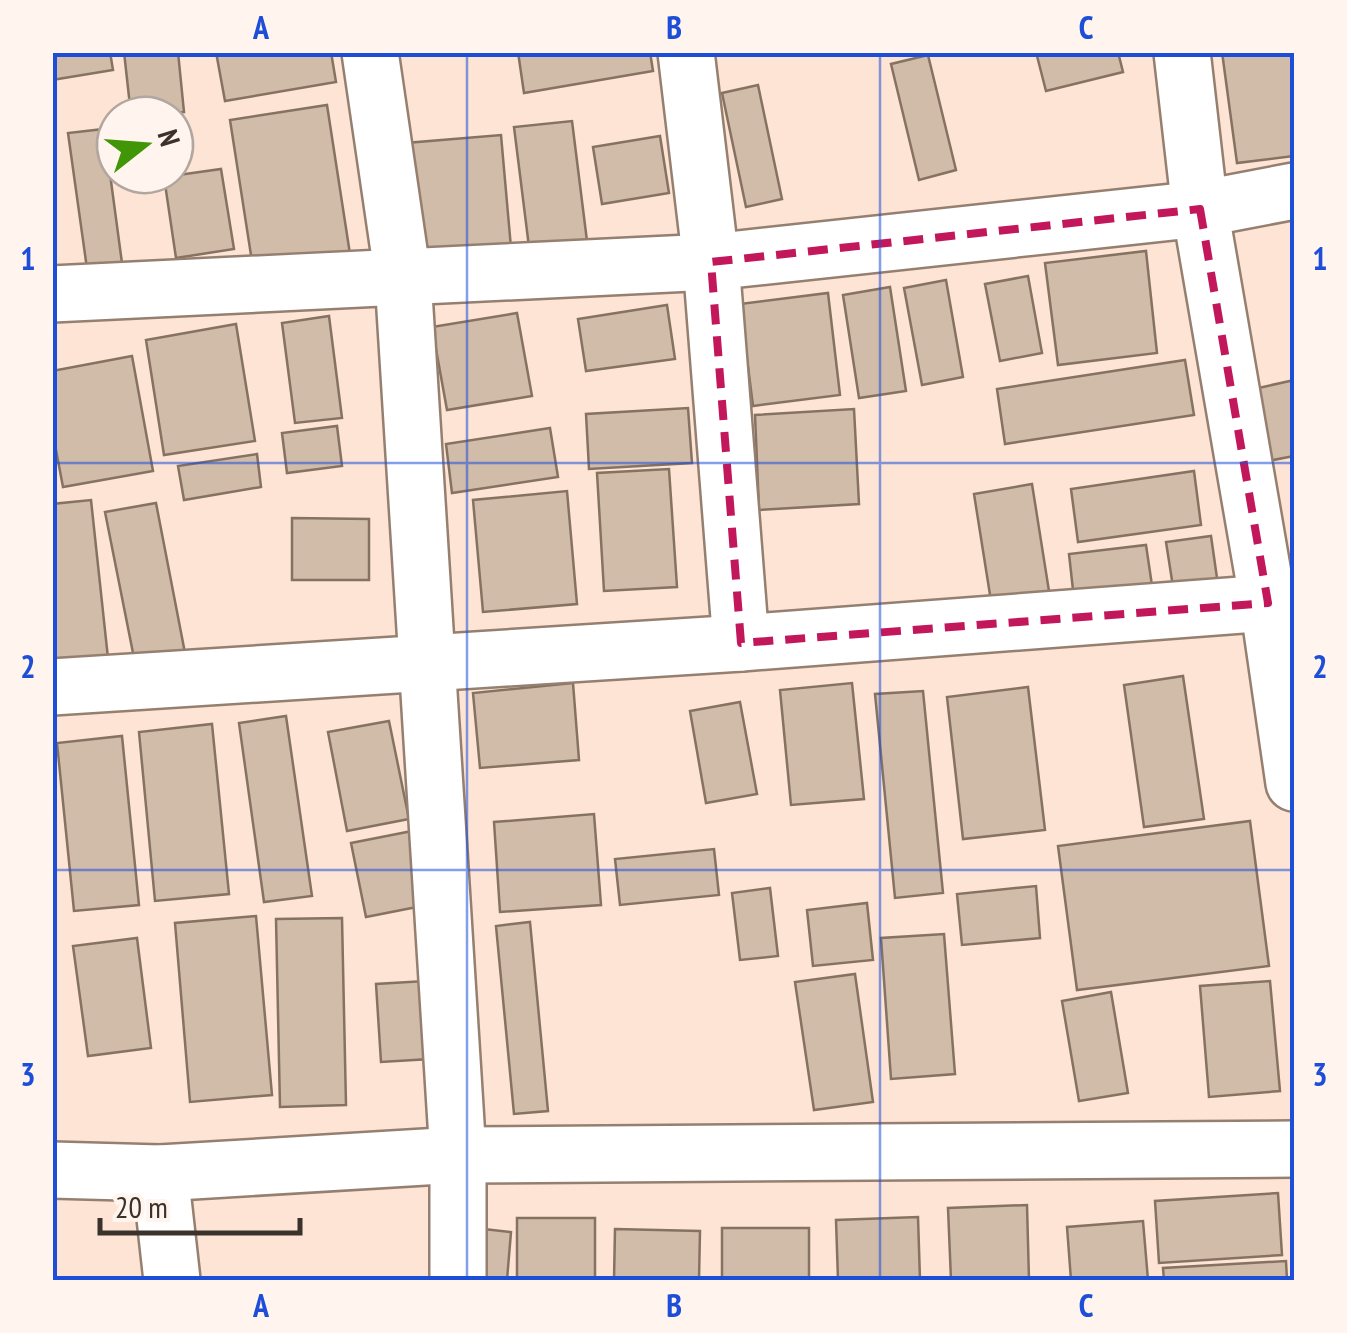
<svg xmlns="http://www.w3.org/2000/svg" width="1347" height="1333" font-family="'PT Sans Narrow',sans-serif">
  <rect width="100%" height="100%" fill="#fde4d4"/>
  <!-- building -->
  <g fill="#d1bba9" stroke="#867261" stroke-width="2.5">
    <polygon points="52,52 110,52 113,70 52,80"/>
    <polygon points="124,52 178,52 184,112 131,115"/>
    <polygon points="216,52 331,52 336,82 225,101"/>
    <polygon points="518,52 650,52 653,71 524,93"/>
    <polygon points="1036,52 1118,52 1123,72 1046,91"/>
    <polygon points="1222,52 1294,52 1294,156 1237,163"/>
    <polygon points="928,55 956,170 919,180 891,64"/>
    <polygon points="758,85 782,199 746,207 722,93"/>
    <polygon points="327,105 350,254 253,268 230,120"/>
    <polygon points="572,121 589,257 531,263 514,127"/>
    <polygon points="104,129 124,278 89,283 68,133"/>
    <polygon points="501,135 512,259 417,267 406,143"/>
    <polygon points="660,136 669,193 602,204 593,147"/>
    <polygon points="221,169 234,249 176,258 164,177"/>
    <polygon points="1146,251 1157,353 1058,365 1045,263"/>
    <polygon points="1028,276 1042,353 1000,361 985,284"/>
    <polygon points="946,280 963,377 922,385 904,288"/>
    <polygon points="890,287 906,391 859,398 843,295"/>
    <polygon points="828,293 840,395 753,406 740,304"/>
    <polygon points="667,305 675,359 586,371 578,319"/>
    <polygon points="517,313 532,396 447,410 432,327"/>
    <polygon points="329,316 342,418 295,423 282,323"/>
    <polygon points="236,324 255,441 164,455 146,340"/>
    <polygon points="132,356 153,471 63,487 52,429 52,371"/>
    <polygon points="1185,360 1194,415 1005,444 997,389"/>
    <polygon points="1294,380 1294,456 1268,461 1254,389"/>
    <polygon points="688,408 692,463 589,469 586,414"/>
    <polygon points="854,409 859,504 759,510 755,415"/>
    <polygon points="337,426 342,466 287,473 282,433"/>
    <polygon points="550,428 558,477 452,493 446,444"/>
    <polygon points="257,454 261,487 184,500 178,466"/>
    <polygon points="669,469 677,587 604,591 597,473"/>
    <polygon points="1194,471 1201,525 1078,542 1071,489"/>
    <polygon points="1032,484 1052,610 994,620 974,494"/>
    <polygon points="567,491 577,604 483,612 473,500"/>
    <polygon points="91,500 108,658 52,663 52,504"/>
    <polygon points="156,503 185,653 135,663 105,512"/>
    <polygon points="292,518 369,519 369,580 292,580"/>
    <polygon points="1211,536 1220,599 1176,606 1166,542"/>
    <polygon points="1146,545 1154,599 1075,608 1069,554"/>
    <polygon points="1183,676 1204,819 1144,827 1124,685"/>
    <polygon points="573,683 579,760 480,768 473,693"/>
    <polygon points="852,683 864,799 791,805 780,690"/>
    <polygon points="1028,687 1045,830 963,839 947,697"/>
    <polygon points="923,691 943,893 895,898 875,694"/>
    <polygon points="740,702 757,794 706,803 690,711"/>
    <polygon points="286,716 312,896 264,902 239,723"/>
    <polygon points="389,721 409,819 347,831 328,732"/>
    <polygon points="212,724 229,894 155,901 139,732"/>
    <polygon points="122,736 139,905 74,911 57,743"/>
    <polygon points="594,814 601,905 500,912 494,822"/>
    <polygon points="1250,821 1269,966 1077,990 1058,846"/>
    <polygon points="412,831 427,905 366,917 351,843"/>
    <polygon points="714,849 719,895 620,905 615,859"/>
    <polygon points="1036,886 1040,938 962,945 957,894"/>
    <polygon points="770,888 778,956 740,960 732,893"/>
    <polygon points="867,903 873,960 813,966 807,910"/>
    <polygon points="256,916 272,1095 190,1102 175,923"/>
    <polygon points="342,918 346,1105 280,1107 276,919"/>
    <polygon points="530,922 548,1111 514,1114 496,926"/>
    <polygon points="944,934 955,1074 891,1079 881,938"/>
    <polygon points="137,938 151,1048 88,1056 73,946"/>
    <polygon points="855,974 873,1102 814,1110 795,982"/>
    <polygon points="425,981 430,1059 381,1062 376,984"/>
    <polygon points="1270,981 1280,1091 1209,1097 1200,986"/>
    <polygon points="1111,992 1128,1093 1079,1101 1062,1001"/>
    <polygon points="1278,1193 1282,1255 1159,1263 1155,1201"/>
    <polygon points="1027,1205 1029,1280 951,1280 948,1208"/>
    <polygon points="918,1217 920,1280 838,1280 836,1220"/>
    <rect x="517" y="1218" width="78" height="62"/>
    <polygon points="1143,1221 1148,1280 1071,1280 1067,1227"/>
    <polygon points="475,1228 511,1232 507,1280 471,1280"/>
    <rect x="722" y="1228" width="87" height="52"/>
    <polygon points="615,1229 700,1231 699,1280 614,1280"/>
    <polygon points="1286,1261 1287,1280 1164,1280 1163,1268"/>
  </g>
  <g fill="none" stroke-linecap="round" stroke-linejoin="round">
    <defs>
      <g id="street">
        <polyline points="370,52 403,278 458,1155 458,1280"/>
        <polyline points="686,52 711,262 741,643 1268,603"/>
        <polyline points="1182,52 1200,209 1268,603 1294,783"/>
        <polyline points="52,294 711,262 1200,209 1294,191"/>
        <polyline points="52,687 741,643"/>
        <polyline points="52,1170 160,1173 458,1155 1294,1149"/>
        <polyline points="160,1173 172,1280"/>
      </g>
    </defs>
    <!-- street casing -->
    <use href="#street" stroke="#957f70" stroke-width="60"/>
    <!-- street -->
    <use href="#street" stroke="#fff" stroke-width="55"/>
  </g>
  <!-- marked area -->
  <path fill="none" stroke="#c2185b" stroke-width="8" stroke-dasharray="20 12" stroke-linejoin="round" d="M 1200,209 L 1268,603 L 741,643 L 711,262 Z"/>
  <!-- grid -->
  <path fill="none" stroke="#1d4ed8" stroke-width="2.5" stroke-opacity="0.55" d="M 467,52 L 467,1280M 880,52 L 880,1280M 52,463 L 1294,463M 52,870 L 1294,870"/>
  <!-- border -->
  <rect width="1347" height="1333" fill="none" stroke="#fff4ee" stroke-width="110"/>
  <!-- north arrow -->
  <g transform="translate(145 145) rotate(73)"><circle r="48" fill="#fff4ee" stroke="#b1a6a0" stroke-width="2.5"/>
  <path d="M0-8L18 38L0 25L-18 38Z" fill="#409606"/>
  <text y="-15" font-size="28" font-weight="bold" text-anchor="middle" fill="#3b322c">N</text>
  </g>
  <!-- scale -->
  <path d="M100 1218v15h200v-15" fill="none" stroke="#3b322c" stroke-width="5"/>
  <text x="115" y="1218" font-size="30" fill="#3b322c" stroke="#fff4ee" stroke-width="8" paint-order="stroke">20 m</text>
  <rect x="55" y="55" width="1237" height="1223" fill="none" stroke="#1d4ed8" stroke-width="4"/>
  <g font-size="32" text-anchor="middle" font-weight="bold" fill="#1d4ed8">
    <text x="261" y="39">A</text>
    <text x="674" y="39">B</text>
    <text x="1086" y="39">C</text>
    <text x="28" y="270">1</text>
    <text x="1320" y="270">1</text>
    <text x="28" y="678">2</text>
    <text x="1320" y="678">2</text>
    <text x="28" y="1086">3</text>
    <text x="1320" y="1086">3</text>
    <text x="261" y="1317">A</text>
    <text x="674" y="1317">B</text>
    <text x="1086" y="1317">C</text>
  </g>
</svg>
